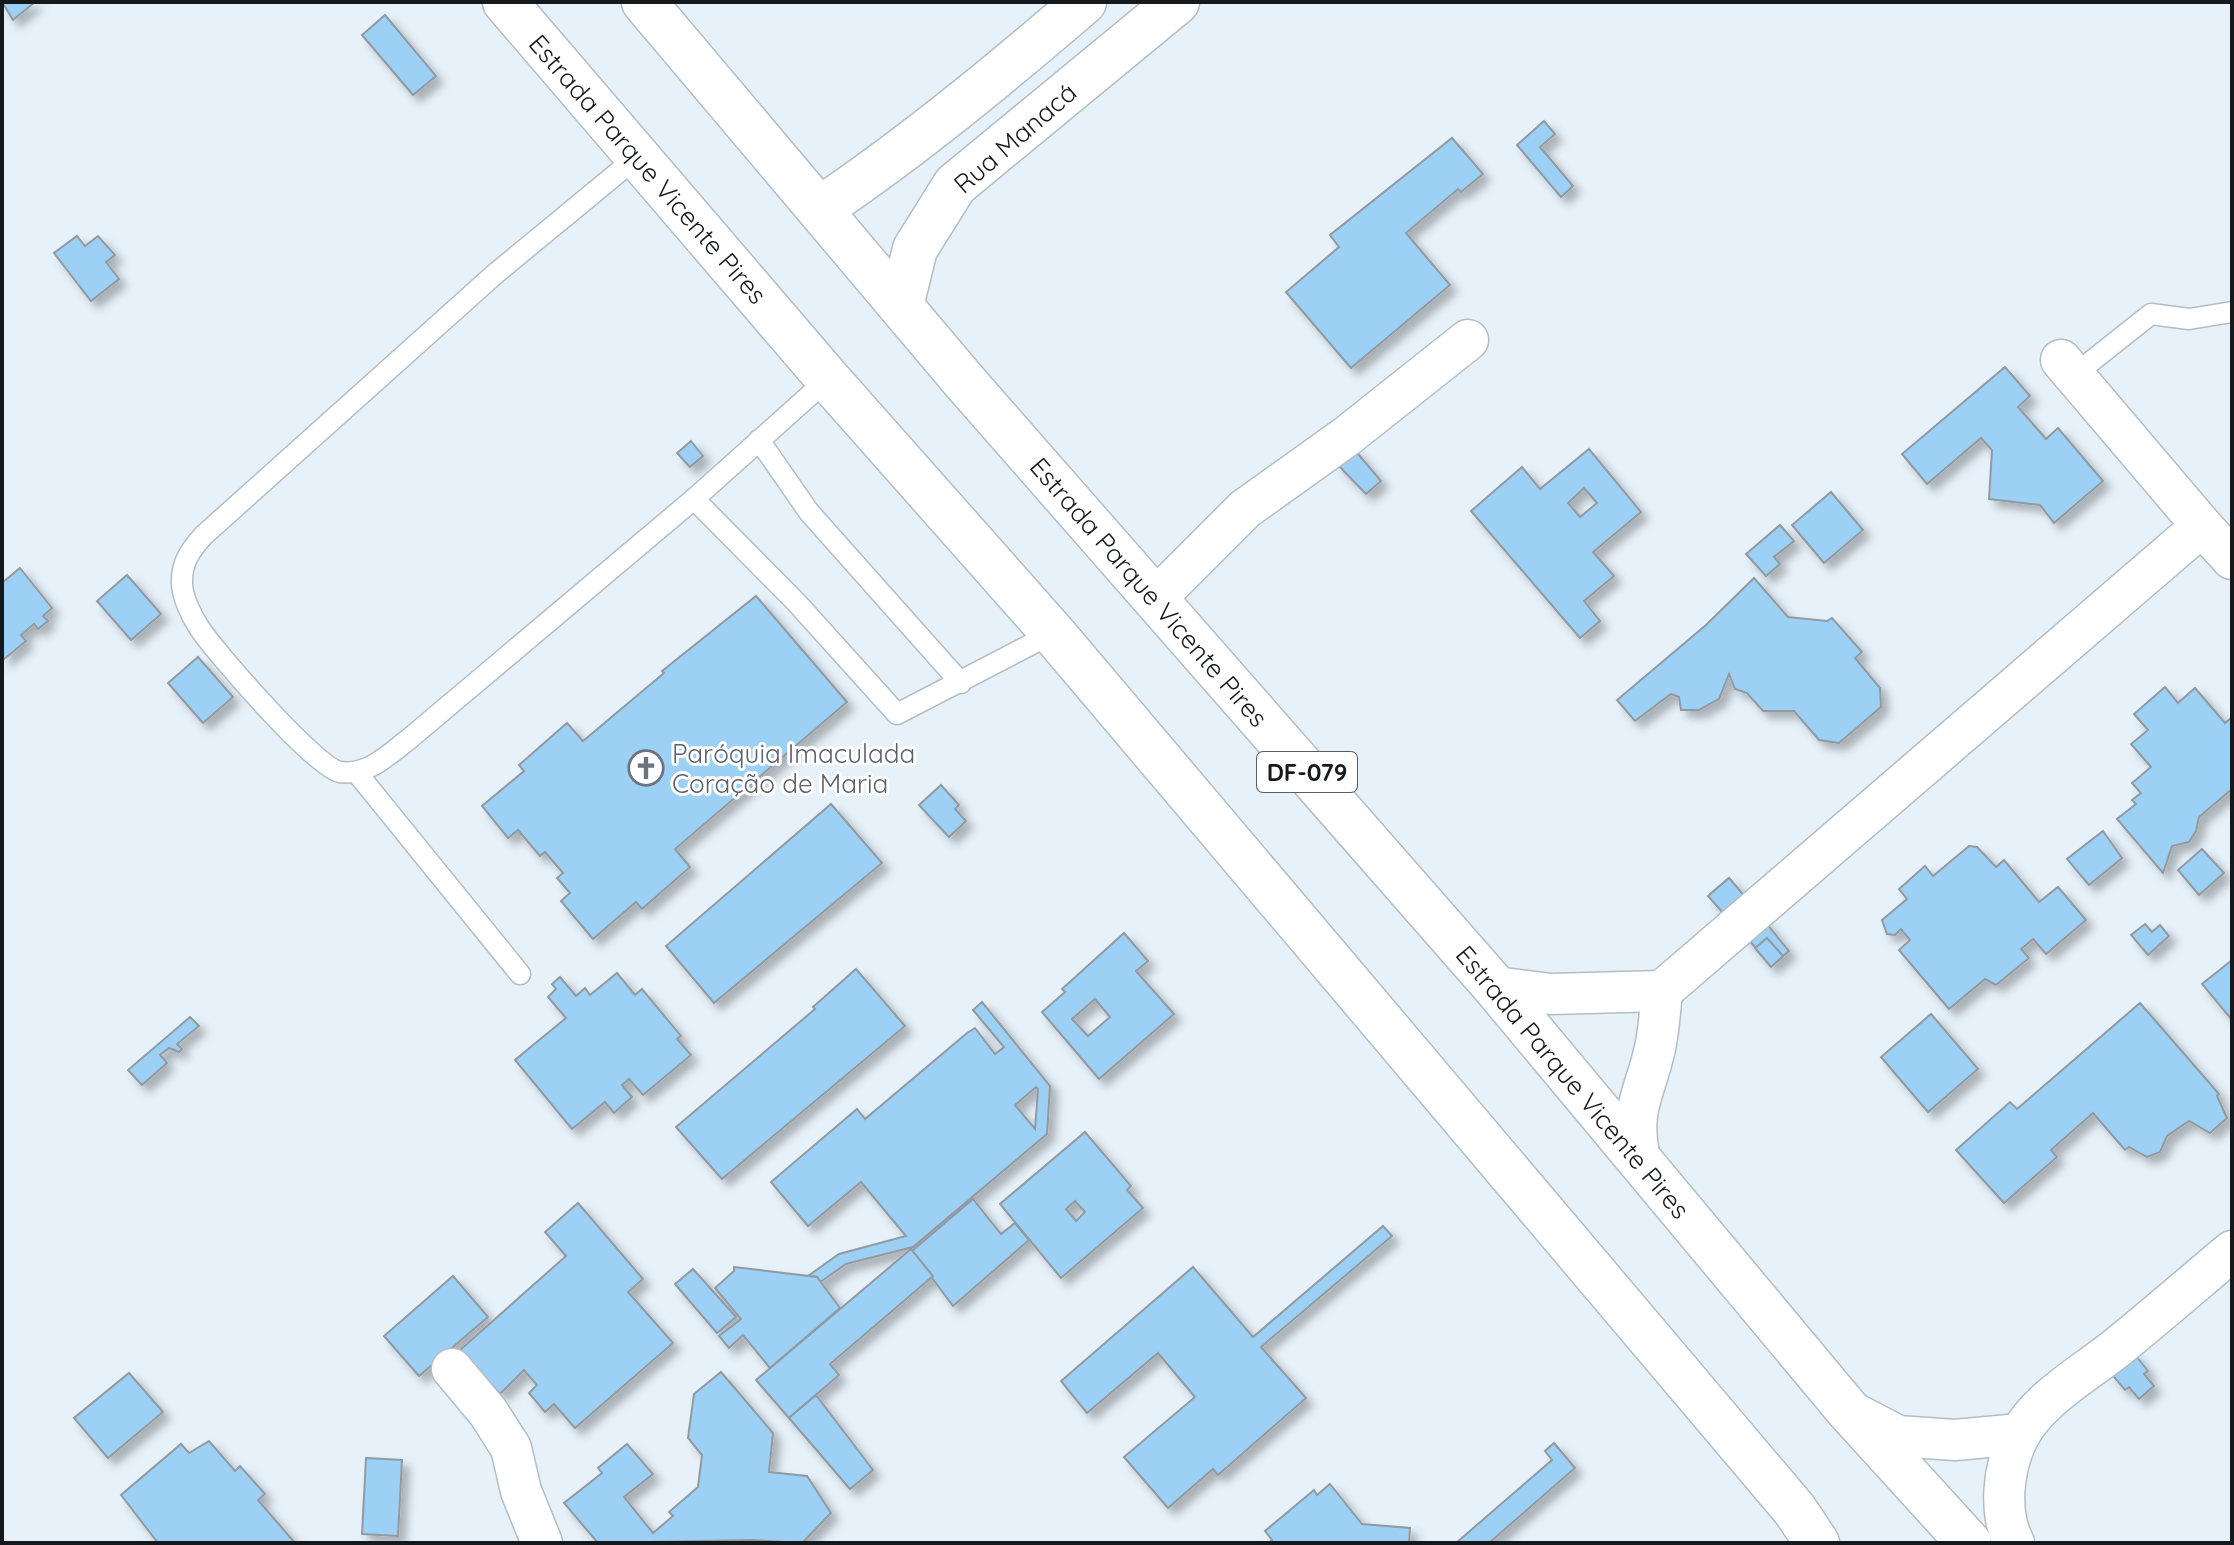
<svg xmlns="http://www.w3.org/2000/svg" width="2234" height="1545" font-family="Quicksand,sans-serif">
  <defs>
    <filter id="shadow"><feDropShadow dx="7" dy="7" stdDeviation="4" flood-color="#0004"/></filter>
  </defs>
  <rect width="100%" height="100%" fill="#e7f1f9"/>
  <!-- building -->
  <g fill="#9cd0f5" stroke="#919aa1" stroke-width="2" fill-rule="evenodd" filter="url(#shadow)">
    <polygon points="2,2 35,2 13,20"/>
    <polygon points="385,15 436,76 413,95 362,35"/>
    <polygon points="1544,121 1555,134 1540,147 1573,186 1561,197 1517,145"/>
    <polygon points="1452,138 1483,174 1461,192 1458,189 1406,233 1450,285 1351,368 1286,292 1339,247 1330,235"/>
    <polygon points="77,236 85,246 98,236 115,255 106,262 119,279 91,301 54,253"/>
    <polygon points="2005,367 2030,396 2018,407 2046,439 2058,428 2103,481 2054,523 2040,505 1989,499 1992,450 1981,438 1927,484 1902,454"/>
    <polygon points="691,441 703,456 690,467 677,453"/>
    <polygon points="1353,448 1381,481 1366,494 1336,463"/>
    <path d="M 1589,449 L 1641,512 L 1593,552 L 1614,576 L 1584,601 L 1600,621 L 1580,638 L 1471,511 L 1522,467 L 1540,489 ZM 1584,488 L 1597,503 L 1580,517 L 1568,503 Z"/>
    <polygon points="1831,492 1863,530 1824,563 1792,525"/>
    <polygon points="1780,525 1794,541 1774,557 1780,564 1766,576 1746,554"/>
    <polygon points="20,568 52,608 43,616 48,621 38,629 34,624 21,635 26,641 3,660 2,583"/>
    <polygon points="127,575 161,614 131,640 97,601"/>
    <polygon points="1754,578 1788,617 1827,621 1832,618 1862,652 1855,658 1880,688 1881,707 1839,743 1819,740 1794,711 1763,711 1747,693 1735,689 1729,674 1719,699 1699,710 1681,710 1679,697 1671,694 1635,721 1617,700 1706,625"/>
    <polygon points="756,596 847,702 675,849 690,867 642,909 636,902 593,939 561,901 570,893 557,878 563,873 545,852 540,856 518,830 508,838 482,806 524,771 519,765 567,723 583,741 664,673 662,671"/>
    <polygon points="198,657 233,697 203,723 168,683"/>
    <polygon points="2165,687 2178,703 2195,688 2225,723 2232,717 2232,789 2199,817 2196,831 2189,842 2172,846 2163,873 2117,819 2136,804 2132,800 2141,793 2132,783 2151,767 2131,744 2148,730 2134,714"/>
    <polygon points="941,785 959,805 955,809 966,821 949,837 919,805"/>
    <polygon points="831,804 882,863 714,1003 666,946"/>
    <polygon points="2103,831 2122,858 2089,885 2067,859"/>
    <polygon points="1969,846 1977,847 1996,867 2004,860 2039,902 2058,887 2086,920 2046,954 2033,939 2021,949 2029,958 1996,985 1985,979 1949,1009 1899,950 1910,940 1901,929 1895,935 1887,934 1882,920 1907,899 1899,889 1925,866 1933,876"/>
    <polygon points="2202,849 2224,873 2199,895 2178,870"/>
    <polygon points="1729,878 1789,951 1771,966 1710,894"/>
    <polygon points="1729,878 1753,906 1732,923 1708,896"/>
    <polygon points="2145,924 2152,932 2160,925 2169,936 2148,955 2131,935"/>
    <path d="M 1124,933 L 1148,961 L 1136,971 L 1174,1014 L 1099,1079 L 1042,1012 L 1065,992 L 1062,989 ZM 1095,999 L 1110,1017 L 1088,1036 L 1072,1019 Z"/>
    <polygon points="1767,938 1783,956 1771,967 1755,948"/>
    <polygon points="2232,960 2232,1020 2202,984"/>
    <polygon points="856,969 905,1026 722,1179 676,1127 815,1009 813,1007"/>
    <polygon points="617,973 635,995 642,989 681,1036 677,1039 691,1055 643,1095 629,1079 622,1085 632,1097 614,1113 605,1102 572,1129 515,1060 566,1018 548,997 556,989 552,984 560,977 576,996 585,988 590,995"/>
    <path d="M 982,1002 L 1050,1086 L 1047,1134 L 913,1247 L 846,1264 L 819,1283 L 817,1277 L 808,1276 L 839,1254 L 906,1236 L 861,1182 L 808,1226 L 771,1182 L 857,1109 L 865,1119 L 967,1033 L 975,1028 L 995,1054 L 1004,1047 L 973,1010 ZM 1036,1087 L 1038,1089 L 1035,1129 L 1015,1105 Z"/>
    <polygon points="2140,1003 2219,1094 2217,1096 2227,1118 2210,1133 2189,1121 2167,1136 2160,1152 2147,1157 2129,1147 2125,1150 2093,1113 2051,1150 2057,1157 2004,1203 1956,1150 2010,1102 2017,1109"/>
    <polygon points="1931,1014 1978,1069 1928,1112 1881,1057"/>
    <polygon points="190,1017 199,1026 177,1044 182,1049 179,1052 169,1048 160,1055 167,1063 142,1085 128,1070"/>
    <path d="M 1085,1132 L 1131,1186 L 1127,1190 L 1143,1208 L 1061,1278 L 1000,1204 ZM 1075,1201 L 1085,1212 L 1076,1221 L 1066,1209 Z"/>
    <polygon points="973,1199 1001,1234 1015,1223 1029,1240 953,1306 912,1251"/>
    <polygon points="578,1203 643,1279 628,1292 673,1343 575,1428 554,1404 545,1412 529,1393 537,1385 524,1370 500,1394 460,1350 566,1256 545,1232"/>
    <polygon points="1383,1226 1392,1236 1261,1347 1306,1398 1218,1475 1213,1469 1168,1508 1124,1457 1195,1397 1158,1353 1087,1413 1061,1381 1193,1267 1253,1337"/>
    <polygon points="911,1249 933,1276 830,1364 839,1375 789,1418 756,1380"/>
    <polygon points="734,1267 817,1277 840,1308 770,1368 743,1335 729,1348 719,1336 741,1319 715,1288 734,1271"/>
    <polygon points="693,1269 736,1317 717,1333 675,1284"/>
    <polygon points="453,1276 488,1317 419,1376 384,1336"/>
    <polygon points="2133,1352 2148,1371 2144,1374 2154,1386 2139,1399 2129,1387 2125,1390 2109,1371"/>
    <polygon points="721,1372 773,1433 769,1472 807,1476 831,1513 802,1543 752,1540 598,1543 564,1503 602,1473 598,1468 627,1444 653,1474 624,1497 653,1533 673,1516 669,1512 698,1487 702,1455 688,1438 694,1394"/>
    <polygon points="129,1373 163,1412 108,1458 74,1418"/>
    <polygon points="816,1395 873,1470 850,1489 789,1418"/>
    <polygon points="209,1441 235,1471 240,1466 265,1494 258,1500 295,1543 158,1543 121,1495 181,1444 189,1453"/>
    <polygon points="1554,1443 1575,1468 1489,1543 1456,1543 1552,1460 1545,1451"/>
    <polygon points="366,1458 402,1460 398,1536 362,1534"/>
    <polygon points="1330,1484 1362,1524 1410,1528 1409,1543 1269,1543 1272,1540 1265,1531 1314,1490 1317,1495"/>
  </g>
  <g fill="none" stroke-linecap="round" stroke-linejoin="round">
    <defs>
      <g id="service">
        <path d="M 637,157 L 495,274 L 204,535 C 191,549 181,563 182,583 C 182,597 192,617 200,629 C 217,654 316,768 340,772 C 368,776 388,755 409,739 L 694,499 L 828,379"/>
        <polyline points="2074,375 2151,314 2189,319 2232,312"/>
        <polyline points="759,440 809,512 961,683"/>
        <polyline points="694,499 796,602 897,714 1053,633"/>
        <polyline points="357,773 520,974"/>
      </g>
      <g id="minor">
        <polyline points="2202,526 2232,559"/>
        <polyline points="1155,599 1245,509 1347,436 1468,340"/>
        <polyline points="1495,987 1551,994 1662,991 2202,526 2061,360"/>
        <path d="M 1640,1159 C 1629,1108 1645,1094 1655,1048 C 1659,1030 1660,1010 1662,991"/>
        <polyline points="452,1369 488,1412 511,1448 521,1491 542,1543"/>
        <polyline points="1854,1413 1898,1436 1955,1440 2020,1434"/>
        <path d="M 2014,1543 C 1998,1512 2003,1467 2019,1436 C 2038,1399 2087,1372 2119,1346 C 2157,1315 2194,1283 2232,1251"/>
      </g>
      <g id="tertiary">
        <path d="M 820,209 C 913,146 999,75 1084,2"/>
        <polyline points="901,306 915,249 955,185 1177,2"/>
      </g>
      <g id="primary">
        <polyline points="505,2 828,379 1053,633 1795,1510 1817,1543"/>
        <polyline points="644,2 964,381 1495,987 1847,1409 1969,1543"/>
      </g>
    </defs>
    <!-- service casing -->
    <use href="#service" stroke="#b3bdc4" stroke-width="23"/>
    <!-- minor casing -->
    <use href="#minor" stroke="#b3bdc4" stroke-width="43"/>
    <!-- tertiary casing -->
    <use href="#tertiary" stroke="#b3bdc4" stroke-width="47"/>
    <!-- primary casing -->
    <use href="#primary" stroke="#b3bdc4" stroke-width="47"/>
    <!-- service -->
    <use href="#service" stroke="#fff" stroke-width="20"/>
    <!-- minor -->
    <use href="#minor" stroke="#fff" stroke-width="40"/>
    <!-- tertiary -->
    <use href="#tertiary" stroke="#fff" stroke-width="44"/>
    <!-- primary -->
    <use href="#primary" stroke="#fff" stroke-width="44"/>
  </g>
  <!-- icons -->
  <defs>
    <symbol id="church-ring" viewBox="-11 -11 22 22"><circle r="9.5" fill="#fff" stroke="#6b7280" stroke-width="1.5"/><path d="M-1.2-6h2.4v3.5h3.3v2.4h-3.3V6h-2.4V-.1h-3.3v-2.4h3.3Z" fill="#6b7280"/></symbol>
  </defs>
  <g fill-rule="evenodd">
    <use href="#church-ring" x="626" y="748" width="40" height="40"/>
  </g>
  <g text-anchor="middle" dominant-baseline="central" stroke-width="6" stroke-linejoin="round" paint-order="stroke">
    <!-- shield labels -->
    <rect fill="#fff" stroke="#5c5e60" stroke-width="2" x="1257" y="752" width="100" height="40" rx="6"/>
    <g font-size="24" font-weight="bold" fill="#16191c">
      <text x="1307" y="772">DF-079</text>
    </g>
    <!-- street labels -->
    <g font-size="26" fill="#16191c" stroke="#fff">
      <text transform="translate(1015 138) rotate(-41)">Rua Manacá</text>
      <text transform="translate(648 169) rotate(49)">Estrada Parque Vicente Pires</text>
      <text transform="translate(1149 592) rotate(49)">Estrada Parque Vicente Pires</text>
      <text transform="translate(1573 1082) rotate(50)">Estrada Parque Vicente Pires</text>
    </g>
    <!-- worship labels -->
    <g font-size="26" fill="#5b616d" stroke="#fff" text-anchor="start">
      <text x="672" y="753">Paróquia Imaculada<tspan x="672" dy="30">Coração de Maria</tspan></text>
    </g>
  </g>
  <!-- border -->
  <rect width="2234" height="1545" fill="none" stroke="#16191c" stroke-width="8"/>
</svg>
